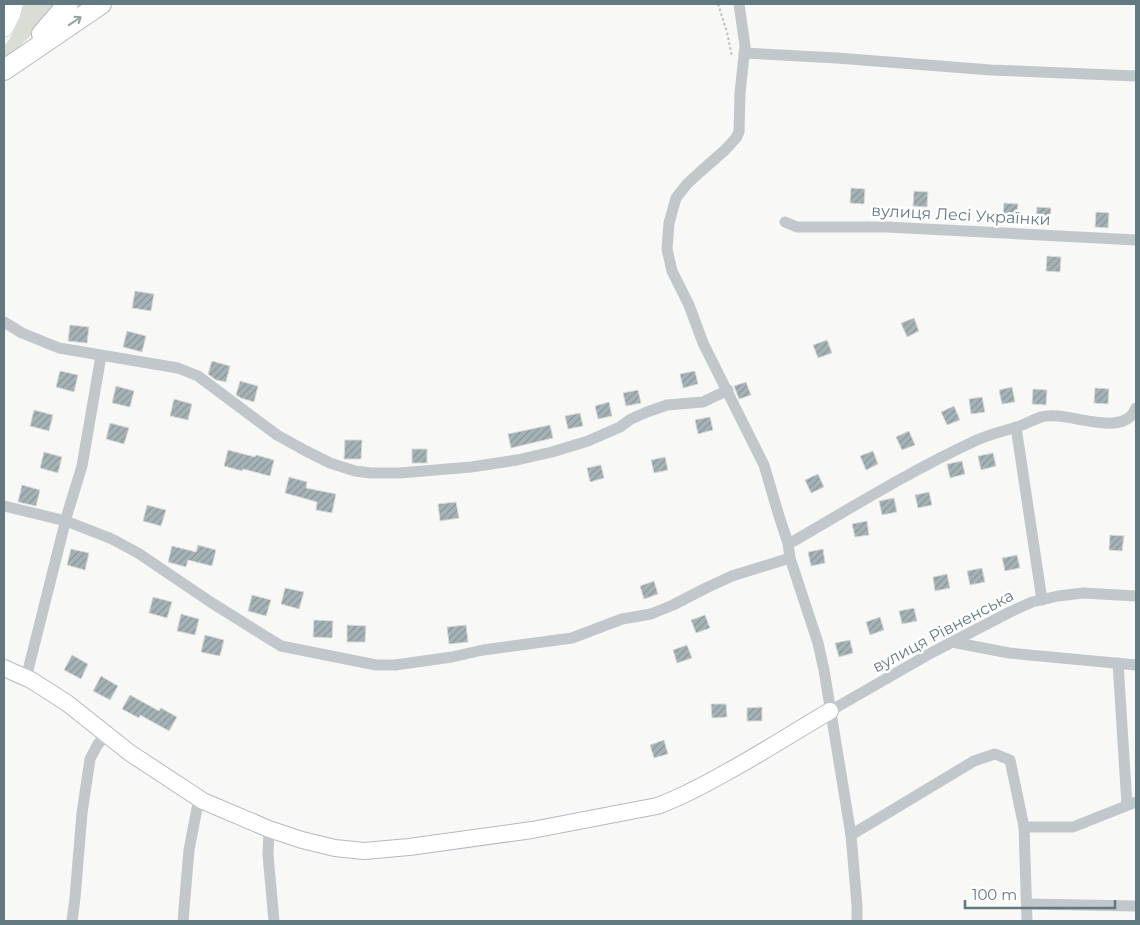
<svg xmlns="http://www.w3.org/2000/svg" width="1140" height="925" font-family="Montserrat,sans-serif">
  <defs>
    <pattern id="building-hatch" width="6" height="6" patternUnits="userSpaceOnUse" patternTransform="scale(1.25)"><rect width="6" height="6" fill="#a5b2b6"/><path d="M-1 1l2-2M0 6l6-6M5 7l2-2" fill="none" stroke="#8a9699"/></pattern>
  </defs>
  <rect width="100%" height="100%" fill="#f8f8f6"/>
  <!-- green -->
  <path fill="#d9ded5" d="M 24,4 L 57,4 C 44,25 23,44 4,59 L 4,46 L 9,40 L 20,19 Z"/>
  <!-- building -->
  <g fill="url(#building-hatch)" stroke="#dadad8">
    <polygon points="851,188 865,189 864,204 850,203"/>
    <polygon points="914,191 928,192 927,207 913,206"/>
    <polygon points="1004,203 1018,204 1017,219 1003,218"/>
    <polygon points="1037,207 1051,208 1050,222 1036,221"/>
    <polygon points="1096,212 1109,213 1108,228 1095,227"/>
    <polygon points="1047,256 1061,257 1060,272 1046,271"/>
    <polygon points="135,291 154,294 151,311 132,308"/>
    <polygon points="914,318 919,331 907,337 901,323"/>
    <polygon points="70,325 89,327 87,343 68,341"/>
    <polygon points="127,331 146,336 142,352 123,347"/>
    <polygon points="827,340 832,353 818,358 813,345"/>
    <polygon points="212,361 230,366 226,382 216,380 208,374"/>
    <polygon points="60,371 78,375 74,392 56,387"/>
    <polygon points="695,371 698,384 683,388 680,374"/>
    <polygon points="240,381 258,386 254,402 241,398 236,395"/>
    <polygon points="746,382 751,395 739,399 734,386"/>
    <polygon points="116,386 134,391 130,407 112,403"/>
    <polygon points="1012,387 1015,402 1002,404 999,390"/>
    <polygon points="1095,388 1109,389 1108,404 1094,403"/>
    <polygon points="1033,389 1047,390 1046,405 1032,404"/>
    <polygon points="638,390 641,403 626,406 623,393"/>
    <polygon points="982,397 985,412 971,414 969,399"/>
    <polygon points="174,399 192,404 188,420 170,416"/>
    <polygon points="609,402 612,416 598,419 595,406"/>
    <polygon points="954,406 960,420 947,425 941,412"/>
    <polygon points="34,410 53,415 49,431 30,426"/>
    <polygon points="580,413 583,426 568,429 565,416"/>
    <polygon points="710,417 713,430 698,434 695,420"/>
    <polygon points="110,423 129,428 124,444 106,439"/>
    <polygon points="550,425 553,438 511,448 508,434"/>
    <polygon points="909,431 915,445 902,450 896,437"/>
    <polygon points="345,440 362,440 361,459 344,459"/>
    <rect x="412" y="449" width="15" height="14"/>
    <polygon points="228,450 255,457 256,455 274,460 270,476 243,469 242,471 224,466"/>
    <polygon points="873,451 878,464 866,470 860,456"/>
    <polygon points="44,452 62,457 58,473 40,468"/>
    <polygon points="993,453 996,466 981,470 978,456"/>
    <polygon points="665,457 668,470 654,473 651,460"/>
    <polygon points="962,461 965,474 950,478 947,464"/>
    <polygon points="601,465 604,478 590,482 587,468"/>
    <polygon points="818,474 824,487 811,493 805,480"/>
    <polygon points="289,477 307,482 306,488 336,494 332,513 316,510 317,502 285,493"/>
    <polygon points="22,485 40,490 36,506 18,502"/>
    <polygon points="929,492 932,505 918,508 915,495"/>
    <polygon points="894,498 897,512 882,515 879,501"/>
    <polygon points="456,502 459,518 440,521 438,504"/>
    <polygon points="147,505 166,510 161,526 143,521"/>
    <polygon points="867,521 869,535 855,537 852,524"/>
    <polygon points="1110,535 1124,536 1122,551 1109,550"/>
    <polygon points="198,545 216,550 212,566 188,560 186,567 168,562 172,546 196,552"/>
    <polygon points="71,549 89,553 85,570 67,565"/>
    <polygon points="823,549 825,563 811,566 808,552"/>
    <polygon points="1017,555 1020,568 1005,571 1002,558"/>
    <polygon points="982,568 985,582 970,585 967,571"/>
    <polygon points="947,574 950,588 935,591 933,577"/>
    <polygon points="654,581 658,594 644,599 640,586"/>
    <polygon points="285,588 304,592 299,609 281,604"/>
    <polygon points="252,595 271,600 266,616 248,611"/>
    <polygon points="153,597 172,602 167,618 149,613"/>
    <polygon points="914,608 917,621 902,624 899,611"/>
    <polygon points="181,614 199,619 195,635 177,631"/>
    <polygon points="705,615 710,628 696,633 691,620"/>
    <polygon points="880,617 884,630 870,635 866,622"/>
    <polygon points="314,620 333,621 332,638 313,637"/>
    <polygon points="347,625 366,626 365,642 347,642"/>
    <polygon points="466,625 468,642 449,644 447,627"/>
    <polygon points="205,635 224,640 220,656 201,652"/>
    <polygon points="850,640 853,653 839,657 835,643"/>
    <polygon points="687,645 692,658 677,663 673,650"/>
    <polygon points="72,655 88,664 81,679 64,670"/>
    <polygon points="101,676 118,686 110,700 93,691"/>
    <polygon points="130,695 159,711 161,708 177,717 169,731 140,715 139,718 122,709"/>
    <polygon points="711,704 726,704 727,717 712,718"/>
    <polygon points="762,707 762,721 747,721 747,708"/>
    <polygon points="664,740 668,754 654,758 650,745"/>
  </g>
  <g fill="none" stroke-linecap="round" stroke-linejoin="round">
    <defs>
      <path id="secondary" d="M 4,668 L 31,680 L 67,703 L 130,753 L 203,801 L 269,829 L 302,840 L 335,848 L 364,851 L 409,847 L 532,830 L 657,806 C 682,797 704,785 727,772 C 762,753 796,731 830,711"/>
      <polyline id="primary" points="4,28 11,15 14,4"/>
      <g id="highway">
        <polyline points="42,34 68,4"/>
        <polyline points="4,70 101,4"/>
      </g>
    </defs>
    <!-- secondary casing -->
    <use href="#secondary" stroke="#b3bbbf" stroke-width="18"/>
    <!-- primary casing -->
    <use href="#primary" stroke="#b2babc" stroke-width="19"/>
    <!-- highway casing -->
    <use href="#highway" stroke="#b4babc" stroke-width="22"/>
    <!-- path -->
    <polyline stroke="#b9bec0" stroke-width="2" stroke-dasharray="2.5 2.5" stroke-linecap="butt" points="718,4 727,32 732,57"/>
    <!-- street -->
    <g stroke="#c1c7ca" stroke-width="11">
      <polyline points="739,4 745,46 740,93 739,132 736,138 725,150 700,172 687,184 676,198 669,223 667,249 672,271 689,305 703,343 764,465 779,516 788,543 790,558"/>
      <polyline points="744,53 837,58 991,70 1136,76"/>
      <polyline points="785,222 797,227 887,227 1136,240"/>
      <polyline points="4,322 22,333 59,348 178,368 198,376 277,435 306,451 330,463 355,471 371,473 400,473 471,467 517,460 552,452 588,441 620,427 631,419 647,412 667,405 703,402 728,390"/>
      <polyline points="1016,427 1042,600"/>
      <polyline points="4,506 66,521 112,539 138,553 212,603 281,646 376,665 395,665 452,657 483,650 572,638 622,619 651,614 673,605 706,588 732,576 790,558 818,643 824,670 851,835 857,905 857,921"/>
      <path d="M 788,543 L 794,541 C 854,506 914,469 977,440 C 990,434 1004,431 1017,427 C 1025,424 1033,420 1041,417 C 1067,409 1123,441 1136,408"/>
      <polyline points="952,642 1009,653 1136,665"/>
      <polyline points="1118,663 1127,805"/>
      <polyline points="26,678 67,515 82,466 101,356"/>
      <polyline points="830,711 931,653 1010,612 1032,602 1058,596 1083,593 1136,596"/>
      <polyline points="1024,827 1027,921"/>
      <polyline points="269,829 268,855 274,921"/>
      <polyline points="851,835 974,761 995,754 1010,760 1024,827 1073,827 1136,802"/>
      <polyline points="1027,904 1136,906"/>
      <polyline points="72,921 75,898 82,813 90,759 98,744 106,735"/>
      <polyline points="183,921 189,850 199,798"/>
    </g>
    <!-- secondary -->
    <use href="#secondary" stroke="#fff" stroke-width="16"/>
    <!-- primary -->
    <use href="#primary" stroke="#fff" stroke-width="18"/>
    <!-- highway -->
    <use href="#highway" stroke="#fff" stroke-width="20"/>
  </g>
  <!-- one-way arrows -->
  <defs><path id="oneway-shaft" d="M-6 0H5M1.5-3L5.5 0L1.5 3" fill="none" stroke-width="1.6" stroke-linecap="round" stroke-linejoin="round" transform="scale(1.25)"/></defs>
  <use stroke="#91a1a8" href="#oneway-shaft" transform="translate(75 21) rotate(-34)"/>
  <g text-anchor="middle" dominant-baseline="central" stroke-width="5" stroke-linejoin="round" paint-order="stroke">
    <!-- street labels -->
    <g font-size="16" fill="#627982" stroke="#fff">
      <text transform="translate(961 215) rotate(3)">вулиця Лесі Українки</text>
      <text transform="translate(943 631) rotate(-28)">вулиця Рівненська</text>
    </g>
  </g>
  <!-- border -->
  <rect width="1140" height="925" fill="none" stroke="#627982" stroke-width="10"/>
  <!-- scale -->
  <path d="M965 900v8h150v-8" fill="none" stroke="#627982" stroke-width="2.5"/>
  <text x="972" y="900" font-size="15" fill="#627982" stroke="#ffffff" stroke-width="4" paint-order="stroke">100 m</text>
</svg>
